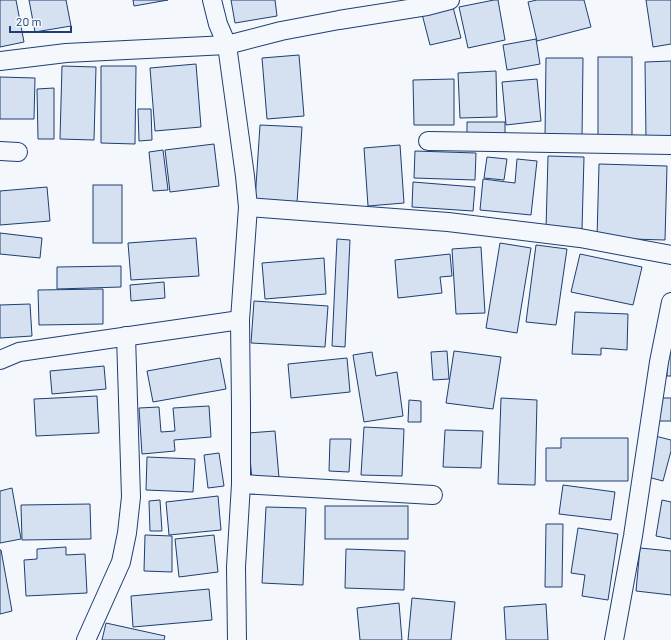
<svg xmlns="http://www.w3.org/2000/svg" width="671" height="640" font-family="Barlow,sans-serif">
  <rect width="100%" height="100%" fill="#f4f7fb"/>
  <!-- building -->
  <g fill="#d5e0f0" stroke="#1d3f73">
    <polygon points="0,0 16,0 24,42 0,47"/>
    <polygon points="29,0 66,0 71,26 35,32"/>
    <polygon points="133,0 168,0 134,6"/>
    <polygon points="231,0 275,0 277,16 235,23"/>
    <polygon points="494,0 498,0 505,40 468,48 459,7"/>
    <polygon points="537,0 584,0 591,27 537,41 528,2"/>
    <polygon points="646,0 671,0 671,44 653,47"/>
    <polygon points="453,7 461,38 430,45 422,14"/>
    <polygon points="536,39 540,64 507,70 503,45"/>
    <polygon points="299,55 304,116 267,119 262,58"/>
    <rect x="598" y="57" width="34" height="84"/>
    <polygon points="546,58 583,58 582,138 545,138"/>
    <polygon points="671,61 671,140 646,140 645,62"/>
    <polygon points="196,64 201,127 155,131 150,68"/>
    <polygon points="62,66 96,67 94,140 60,139"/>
    <polygon points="101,66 136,66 135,144 101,143"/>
    <polygon points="496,71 497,117 460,118 458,73"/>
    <polygon points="0,77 35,78 34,119 0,119"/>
    <polygon points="454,79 454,125 414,125 413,80"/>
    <polygon points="537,79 541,121 506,125 502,82"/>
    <polygon points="54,88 54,139 38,139 37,89"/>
    <polygon points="138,109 151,109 152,140 139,141"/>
    <polygon points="467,122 505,122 505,138 467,139"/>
    <polygon points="260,125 302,127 297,203 255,201"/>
    <polygon points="214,144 219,186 170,192 165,150"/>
    <polygon points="400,145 404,203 368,206 364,148"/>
    <polygon points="163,150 168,190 153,191 149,152"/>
    <polygon points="415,151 476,153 475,180 414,178"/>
    <polygon points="548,156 584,157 582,229 546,229"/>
    <polygon points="487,157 507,159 504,180 484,178"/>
    <polygon points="517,159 537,161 531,215 480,210 483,179 515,183"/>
    <polygon points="599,164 667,166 665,240 597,238"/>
    <polygon points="413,182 475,187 473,211 412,207"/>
    <rect x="93" y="185" width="29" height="58"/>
    <polygon points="47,187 50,221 0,225 0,191"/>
    <polygon points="0,233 42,238 40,258 0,254"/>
    <polygon points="196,238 199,276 131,280 128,243"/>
    <polygon points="337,239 350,240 345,347 332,346"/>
    <polygon points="500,243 531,248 517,333 486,328"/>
    <polygon points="536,245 567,249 556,325 526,322"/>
    <polygon points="481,247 485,313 456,314 452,249"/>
    <polygon points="450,254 452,276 440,277 442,293 398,298 395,260"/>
    <polygon points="580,254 642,267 633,305 571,292"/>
    <polygon points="324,258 326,294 265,299 262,263"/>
    <polygon points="121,266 121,287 57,289 57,267"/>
    <polygon points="164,282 165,298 131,301 130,285"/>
    <polygon points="103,289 103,324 39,325 38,290"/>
    <polygon points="254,301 328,306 325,347 251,343"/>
    <polygon points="30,304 32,336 0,338 0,305"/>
    <polygon points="575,312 628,314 627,350 601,348 601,355 572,354"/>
    <polygon points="447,351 449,379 433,380 431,352"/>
    <polygon points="454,351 501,357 493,409 446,403"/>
    <polygon points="372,352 376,376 397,372 403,416 364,422 353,355"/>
    <polygon points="671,353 671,376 667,376 667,354"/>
    <polygon points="220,358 226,389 153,402 147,371"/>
    <polygon points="347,358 350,392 291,398 288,364"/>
    <polygon points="104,366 106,389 52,394 50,371"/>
    <polygon points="97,396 99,433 36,436 34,399"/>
    <polygon points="501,398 537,400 535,485 498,484"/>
    <rect x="659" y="398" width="12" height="23"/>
    <polygon points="409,400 421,401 421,422 408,422"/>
    <polygon points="209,406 211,437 174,440 175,451 142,454 139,408 159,407 161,432 175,431 173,408"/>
    <polygon points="364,427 404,429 402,476 361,475"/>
    <polygon points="445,430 483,431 481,468 443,467"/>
    <polygon points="275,431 279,478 252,481 248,433"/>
    <polygon points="655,436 671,440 671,451 663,481 644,476"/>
    <polygon points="561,438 628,438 628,481 546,481 546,448 561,448"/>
    <polygon points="330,439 351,439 349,472 329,471"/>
    <polygon points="219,453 224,486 208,488 204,455"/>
    <polygon points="147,457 195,459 193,492 146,490"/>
    <polygon points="563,485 615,492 611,520 559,514"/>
    <polygon points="12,488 21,539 0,543 0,491"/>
    <polygon points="218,496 221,530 169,535 166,502"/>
    <polygon points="160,500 162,531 150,531 149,501"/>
    <polygon points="662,500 671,502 671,539 656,536"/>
    <polygon points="90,504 91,539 22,540 21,505"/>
    <rect x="325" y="506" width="83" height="33"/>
    <polygon points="266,507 306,508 303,585 262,583"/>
    <polygon points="546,524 563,524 562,587 545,587"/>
    <polygon points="578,528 618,534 608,600 582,596 585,575 571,573"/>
    <polygon points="145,535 172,536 172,572 144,571"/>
    <polygon points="214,535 218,572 179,577 175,539"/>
    <polygon points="66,547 66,555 85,554 87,593 26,596 24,560 37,559 37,549"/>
    <polygon points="640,548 671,551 671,595 636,591"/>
    <polygon points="346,549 405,551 404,590 345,588"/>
    <polygon points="0,550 1,550 12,611 0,614"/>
    <polygon points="209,589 212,620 133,627 131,596"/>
    <polygon points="412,598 455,602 451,640 408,640"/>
    <polygon points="399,603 402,640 360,640 357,608"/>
    <polygon points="546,604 548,640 506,640 504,607"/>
    <polygon points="106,623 165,636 164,640 102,640"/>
  </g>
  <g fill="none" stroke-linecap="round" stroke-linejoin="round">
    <defs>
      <g id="minor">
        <polyline points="212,0 218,24 227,45 245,176 248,207 240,320 241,407 241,484 236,567 237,640"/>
        <polyline points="0,61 66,53 227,45 281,31 339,20 427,6 450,0"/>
        <polyline points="428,141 671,145"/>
        <polyline points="0,151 18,152"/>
        <polyline points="248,207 448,222 580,238 671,255"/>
        <polyline points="0,360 19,352 240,320"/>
        <polyline points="241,484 433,495"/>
        <polyline points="86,640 121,562 127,533 131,497 126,336"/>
        <polyline points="614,640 633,536 659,362 671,302"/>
      </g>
    </defs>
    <!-- minor casing -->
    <use href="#minor" stroke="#1d3f73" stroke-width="20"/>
    <!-- minor -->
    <use href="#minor" stroke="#f4f7fb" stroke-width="18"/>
  </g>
  <!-- scale -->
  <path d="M10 26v6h61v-6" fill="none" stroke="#1d3f73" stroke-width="2"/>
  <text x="16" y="26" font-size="12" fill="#1d3f73" stroke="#f4f7fb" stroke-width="3" paint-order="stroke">20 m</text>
</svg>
